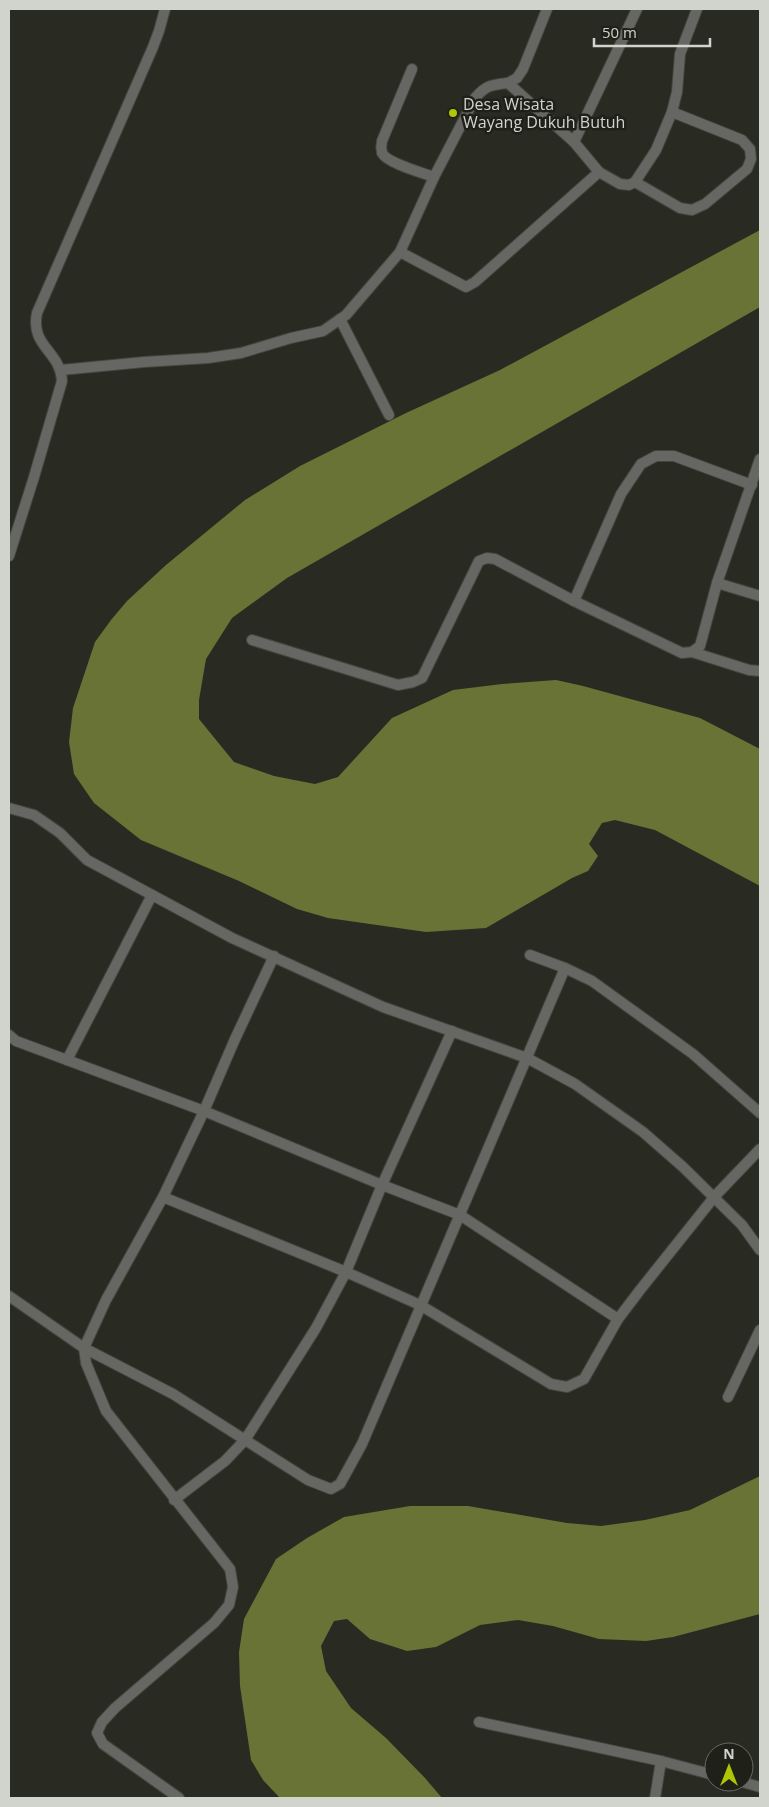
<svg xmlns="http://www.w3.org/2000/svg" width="769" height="1807" font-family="'Open Sans',sans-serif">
  <rect width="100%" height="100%" fill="#292b22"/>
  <!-- water -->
  <g fill="#687335">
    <polygon points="760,230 760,307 287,578 232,618 206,659 199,700 199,719 234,762 274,776 315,784 338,777 392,718 453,690 502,684 556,680 583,686 700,718 760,749 760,886 655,830 615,820 602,823 589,844 598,856 588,871 572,878 486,928 426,932 328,918 297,909 239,881 141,840 94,803 74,774 69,742 73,708 95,642 111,620 127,601 166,565 245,500 300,466 406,413 500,370"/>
    <polygon points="760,1476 760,1614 673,1637 646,1641 599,1639 553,1626 518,1620 480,1625 436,1647 407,1651 370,1639 347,1619 334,1621 321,1646 326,1671 351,1708 386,1738 425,1778 442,1798 280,1798 263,1780 251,1760 240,1686 239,1652 244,1619 276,1559 307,1538 344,1517 410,1506 468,1506 567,1523 601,1526 645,1520 690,1510"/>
  </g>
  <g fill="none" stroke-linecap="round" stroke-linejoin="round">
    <defs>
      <g id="street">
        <path d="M 412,69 L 382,141 C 381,145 381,149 382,153 C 387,163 423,173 434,177"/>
        <polyline points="508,83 517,78 523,69 547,9"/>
        <polyline points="574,142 599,172 620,184 629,185 635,182 656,150 672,112 677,92 680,54 697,9"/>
        <polyline points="635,182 680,208 692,210 705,204 747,169 751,159 750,149 742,140 672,112"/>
        <polyline points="400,252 466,287 475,282 599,172"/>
        <polyline points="340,319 389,415"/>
        <path d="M 61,370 L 144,362 L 208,358 L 241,353 L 291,338 L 323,331 L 346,315 L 400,252 L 434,177 L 475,98 C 486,85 491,85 508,83 L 574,142 L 637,9"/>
        <path d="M 9,556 L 34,477 L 62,381 C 60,350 30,347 37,313 L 153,47 L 159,31 L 165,9"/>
        <polyline points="717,583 760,596"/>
        <polyline points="574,601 621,494 641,464 656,456 674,456 752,485"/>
        <polyline points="252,640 398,685 413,682 422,678 479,561 487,558 495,559 574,601 682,653 692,652 700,646 717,583 760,459"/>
        <polyline points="692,652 749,670 760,671"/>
        <polyline points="9,808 34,815 60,833 87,860 232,938 383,1007 527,1058 575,1084 643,1132 683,1167 742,1225 760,1250"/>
        <polyline points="530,955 565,968 592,981 693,1054 760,1113"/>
        <polyline points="9,1035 16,1041 204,1111 382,1185 460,1215 618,1319"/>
        <polyline points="67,1060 152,895"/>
        <polyline points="163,1197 346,1272 420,1305 551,1384 567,1387 584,1379 618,1319 640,1290 715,1196 760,1149"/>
        <polyline points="9,1296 84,1348 173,1394 308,1480 331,1489 340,1484 362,1444 565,968"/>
        <polyline points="728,1397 760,1330"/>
        <polyline points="174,1500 225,1461 245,1440 316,1328 346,1272 382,1185 452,1031"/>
        <polyline points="479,1722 661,1761 714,1775"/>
        <polyline points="742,1782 760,1787"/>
        <polyline points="179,1798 103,1744 97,1733 102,1722 115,1708 214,1623 229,1605 233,1587 230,1569 106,1411 86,1363 84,1348 106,1300 163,1197 204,1111 235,1039 274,956"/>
        <polyline points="655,1798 661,1761"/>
      </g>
    </defs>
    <!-- street casing -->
    <use href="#street" stroke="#44463d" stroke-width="12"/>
    <!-- street -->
    <use href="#street" stroke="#666763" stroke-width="10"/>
  </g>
  <!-- markers -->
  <circle fill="#afc505" stroke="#1f2119" stroke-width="2" cx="453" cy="113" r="5"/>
  <g text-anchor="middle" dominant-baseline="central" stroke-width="5" stroke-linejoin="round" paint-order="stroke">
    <!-- poi labels -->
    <g font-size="16" fill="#d1d3cd" stroke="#1f2119" text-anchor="start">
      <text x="463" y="104">Desa Wisata<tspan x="463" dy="18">Wayang Dukuh Butuh</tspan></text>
    </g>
  </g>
  <!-- border -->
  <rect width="769" height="1807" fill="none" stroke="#d1d3cd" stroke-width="20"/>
  <!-- north arrow -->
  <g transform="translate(729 1767)"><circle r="24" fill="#1f2119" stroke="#666861"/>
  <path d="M0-4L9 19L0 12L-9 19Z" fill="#afc505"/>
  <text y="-8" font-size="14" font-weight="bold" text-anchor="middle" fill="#d1d3cd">N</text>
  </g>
  <!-- scale -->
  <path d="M594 38v8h116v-8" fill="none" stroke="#d1d3cd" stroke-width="2.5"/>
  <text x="602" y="38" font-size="15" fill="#d1d3cd" stroke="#1f2119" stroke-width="4" paint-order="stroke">50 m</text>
</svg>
